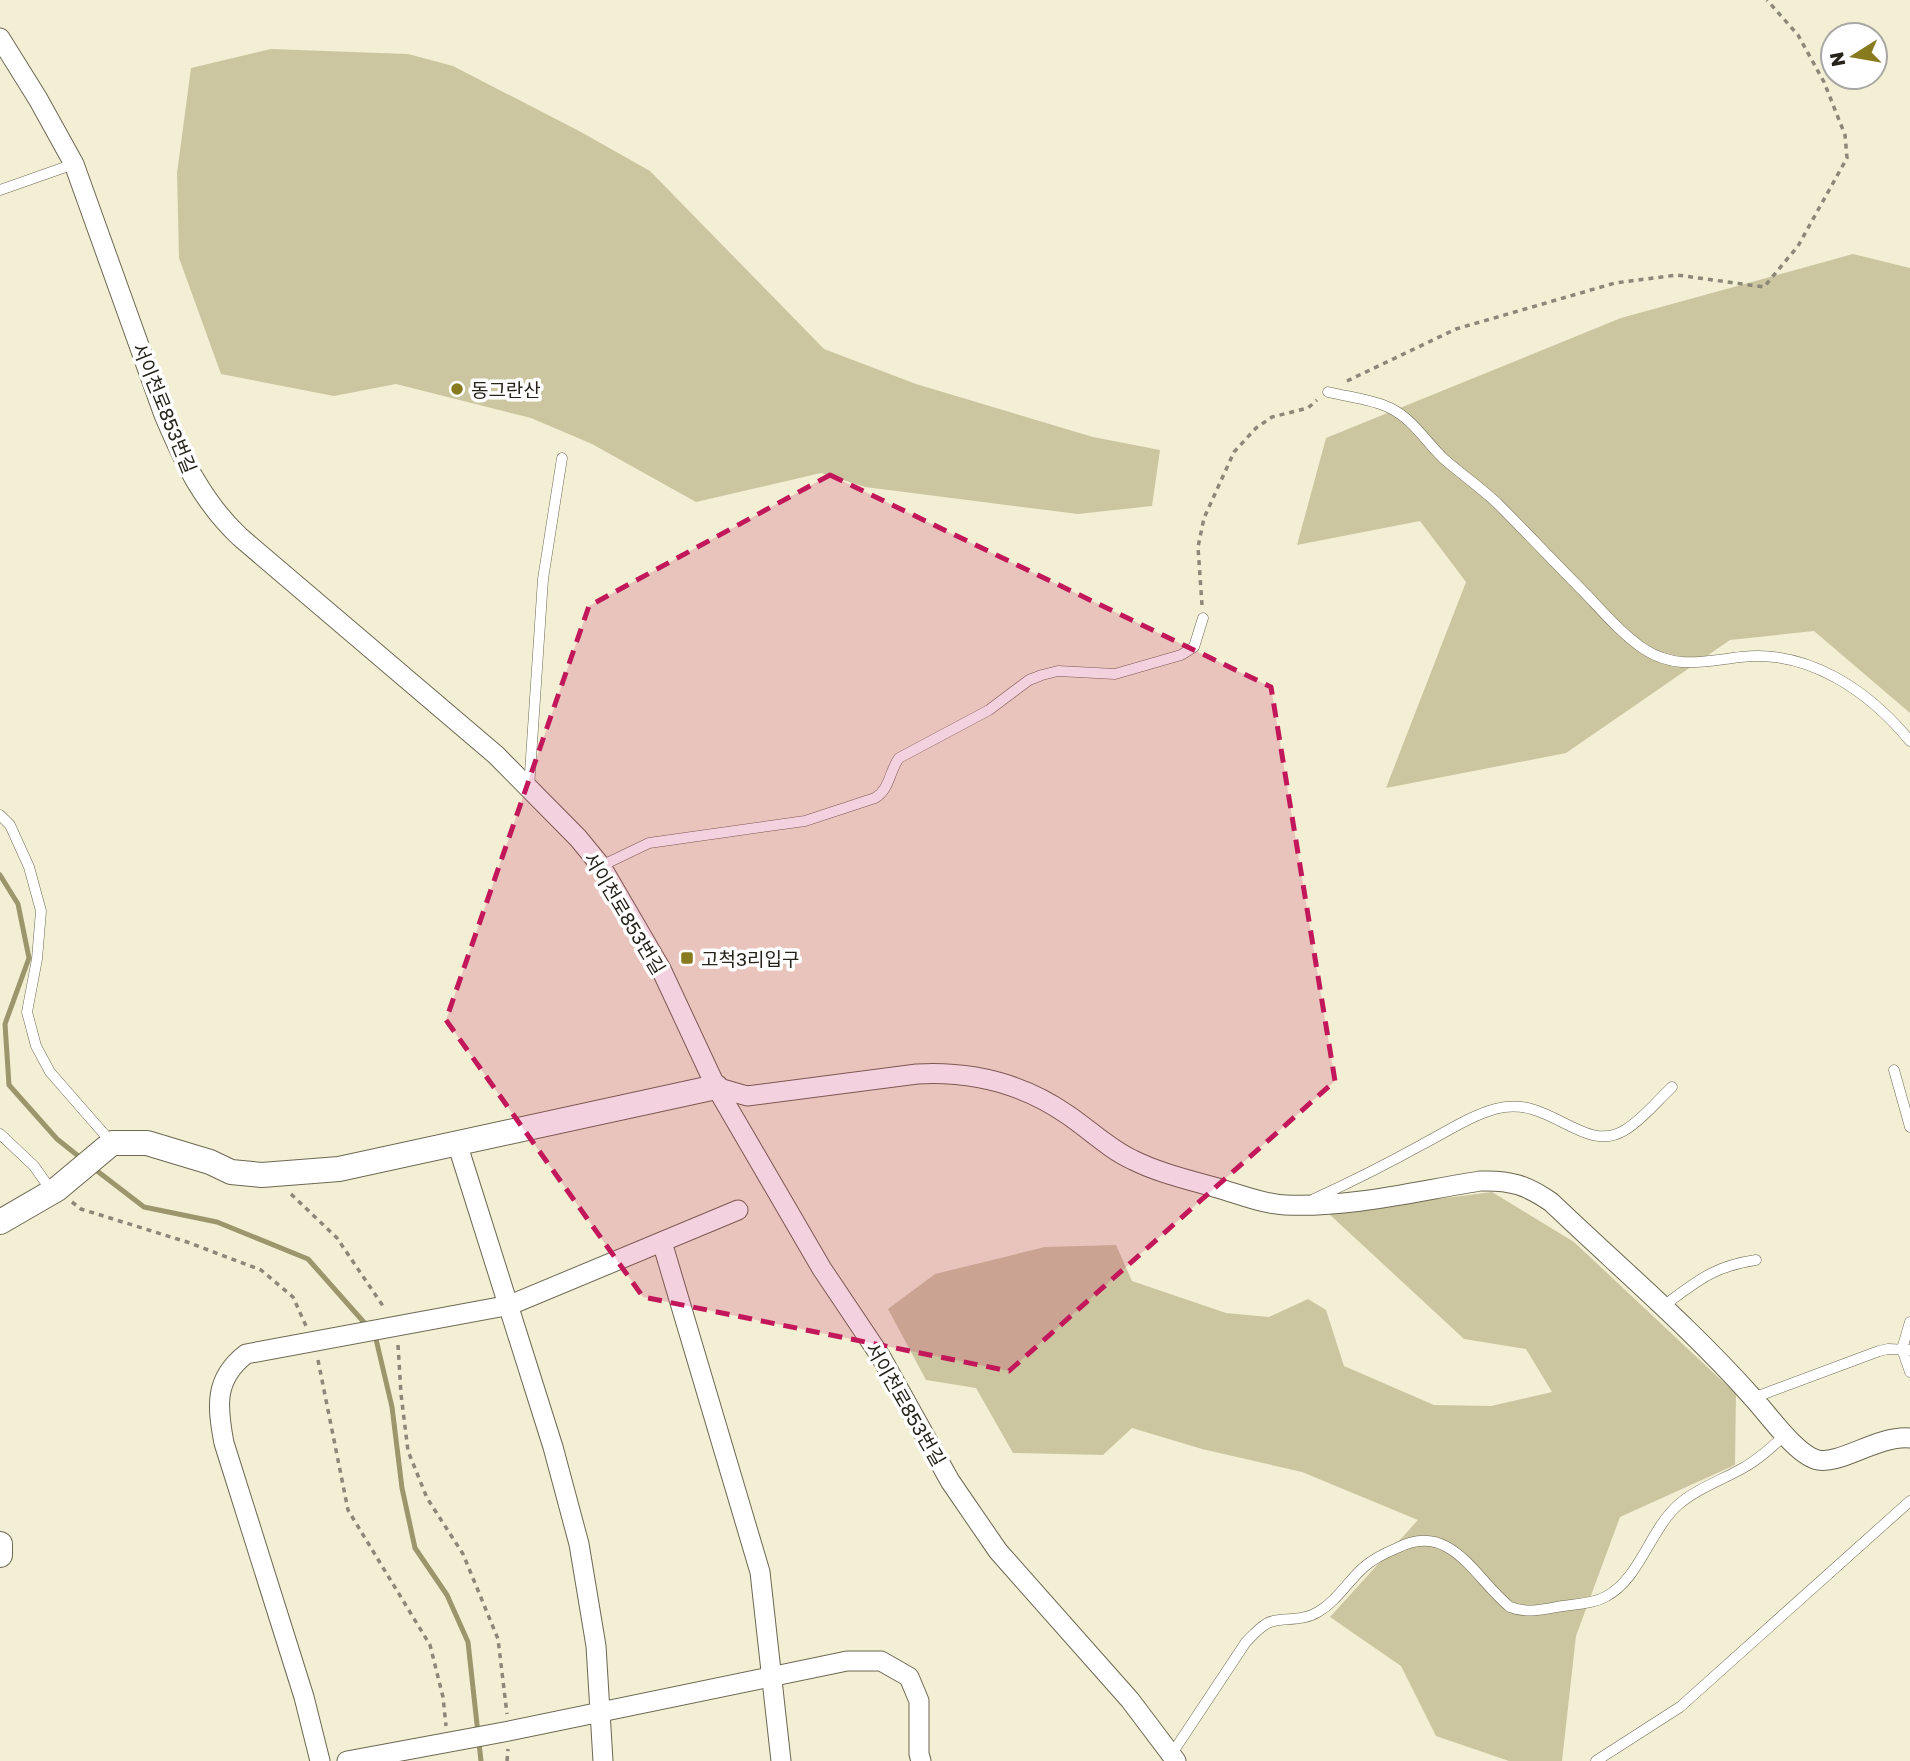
<svg xmlns="http://www.w3.org/2000/svg" width="1910" height="1761" font-family="'Golos Text','Noto Sans KR',sans-serif">
  <rect width="100%" height="100%" fill="#f3efd5"/>
  <!-- green -->
  <g fill="#ccc6a0">
    <polygon points="271,49 408,54 453,66 581,132 650,171 824,349 916,384 1093,437 1160,450 1152,506 1078,514 865,487 821,473 696,502 592,444 531,418 396,384 334,396 221,374 179,258 177,173 191,68"/>
    <polygon points="1853,254 1910,268 1910,713 1814,631 1730,640 1566,753 1386,788 1466,582 1420,521 1297,545 1326,438 1621,318"/>
    <polygon points="1492,1192 1574,1242 1736,1394 1735,1465 1620,1517 1576,1636 1562,1761 1509,1761 1436,1736 1401,1666 1330,1617 1418,1520 1302,1472 1202,1449 1132,1428 1103,1455 1013,1453 976,1388 926,1380 888,1309 935,1274 1045,1247 1116,1245 1132,1281 1226,1313 1269,1317 1308,1299 1326,1310 1344,1366 1434,1405 1491,1406 1552,1392 1526,1349 1464,1339 1328,1213"/>
  </g>
  <g fill="none" stroke-linecap="round" stroke-linejoin="round">
    <!-- stream -->
    <g stroke="#9c966c" stroke-width="5">
      <polyline points="0,875 18,904 29,958 5,1024 9,1085 57,1139 82,1159"/>
      <polyline points="92,1167 144,1207 217,1222 308,1259 369,1328"/>
      <polyline points="375,1335 392,1407 402,1488 415,1548 447,1595 468,1642 481,1761"/>
    </g>
    <defs>
      <g id="service">
        <polyline points="0,190 74,164"/>
        <path d="M 1328,392 C 1348,397 1372,399 1390,408 C 1413,419 1426,442 1444,459 C 1461,474 1480,487 1497,503 C 1527,533 1556,564 1586,594 C 1604,613 1622,634 1644,649 C 1676,670 1706,661 1741,657 C 1808,649 1869,691 1910,741"/>
        <polyline points="529,788 543,579 562,458"/>
        <polyline points="0,815 10,825 29,867 41,911 37,959 27,1012 36,1046 50,1072 112,1143"/>
        <path d="M 601,866 L 649,843 L 805,821 L 875,798 C 890,789 889,772 899,758 L 989,710 L 1029,680 L 1042,675 L 1058,671 L 1115,674 L 1181,655 L 1194,647 L 1203,618"/>
        <polyline points="1894,1070 1910,1127"/>
        <polyline points="0,1134 34,1166 51,1190"/>
        <path d="M 1314,1199 C 1351,1182 1387,1164 1423,1144 C 1446,1132 1470,1116 1495,1109 C 1549,1093 1583,1156 1625,1130 C 1642,1120 1657,1101 1672,1087"/>
        <path d="M 1662,1307 C 1696,1282 1713,1266 1756,1260"/>
        <polyline points="1910,1322 1902,1349 1910,1372"/>
        <polyline points="1753,1398 1879,1351 1888,1349 1910,1350"/>
        <path d="M 1171,1755 L 1246,1642 C 1252,1636 1259,1628 1266,1624 C 1278,1616 1300,1623 1318,1612 C 1337,1601 1348,1581 1364,1567 C 1374,1558 1385,1553 1397,1548 C 1451,1520 1475,1579 1510,1607 C 1528,1614 1545,1609 1563,1606 C 1576,1604 1592,1604 1605,1597 C 1640,1579 1649,1531 1678,1505 C 1696,1489 1722,1480 1743,1468 C 1759,1459 1772,1447 1785,1435"/>
        <polyline points="1596,1761 1680,1707 1910,1501"/>
      </g>
      <g id="minor">
        <path d="M 0,38 L 38,99 L 74,164 L 164,415 C 184,462 202,501 240,537 L 496,755 L 578,838 L 601,866 L 661,969 L 716,1087 L 822,1269 L 881,1357 L 950,1481 L 998,1551 L 1130,1700 L 1176,1761"/>
        <path d="M 716,1087 L 747,1096 L 917,1074 C 972,1071 1022,1083 1068,1115 C 1090,1130 1109,1149 1133,1160 C 1161,1174 1194,1181 1224,1190 C 1244,1196 1264,1204 1285,1205 C 1350,1208 1417,1191 1480,1181 C 1511,1180 1526,1185 1551,1202 C 1619,1267 1691,1328 1753,1398 C 1768,1414 1797,1456 1818,1460 C 1840,1465 1878,1435 1910,1438"/>
        <polyline points="457,1143 553,1447 579,1544 596,1646 603,1761"/>
        <polyline points="662,1242 760,1572 781,1761"/>
        <path d="M 320,1761 L 304,1697 L 224,1443 C 217,1406 214,1379 246,1354 L 510,1305 L 738,1210"/>
        <polyline points="347,1761 509,1731 847,1661 881,1661 909,1677 919,1701 919,1754 921,1761"/>
      </g>
      <g id="tertiary">
        <polyline points="0,1222 57,1189 112,1143 147,1143 210,1162 231,1172 262,1175 339,1169 716,1087"/>
        <polyline points="0,1544 0,1555"/>
      </g>
    </defs>
    <!-- service casing -->
    <use href="#service" stroke="#6c6852" stroke-width="11"/>
    <!-- minor casing -->
    <use href="#minor" stroke="#6c6852" stroke-width="21"/>
    <!-- tertiary casing -->
    <use href="#tertiary" stroke="#6c6852" stroke-width="26"/>
    <!-- path -->
    <g stroke="#8b8877" stroke-width="3.5" stroke-dasharray="5 5" stroke-linecap="butt">
      <polyline points="1347,381 1456,329 1615,283 1677,275 1764,287 1798,246 1847,158 1845,135 1824,82 1798,35 1767,0"/>
      <polyline points="1202,605 1198,547 1204,518 1234,452 1256,428 1272,417 1308,408 1317,400"/>
      <polyline points="291,1194 337,1238 385,1309"/>
      <polyline points="72,1202 81,1209 187,1242 261,1270 293,1297 306,1326"/>
      <polyline points="398,1345 401,1394 408,1451 427,1498 463,1554 498,1639 507,1714"/>
      <polyline points="318,1360 348,1510 430,1645 443,1697 446,1726"/>
      <polyline points="507,1761 508,1749"/>
    </g>
    <!-- service -->
    <use href="#service" stroke="#fff" stroke-width="10"/>
    <!-- minor -->
    <use href="#minor" stroke="#fff" stroke-width="19"/>
    <!-- tertiary -->
    <use href="#tertiary" stroke="#fff" stroke-width="24"/>
  </g>
  <!-- marked area -->
  <path fill="#c2185b" fill-opacity="0.2" stroke="#c2185b" stroke-width="5" stroke-dasharray="14 9" stroke-linejoin="round" d="M 830,475 L 1271,687 L 1335,1081 L 1009,1371 L 643,1297 L 446,1020 L 589,606 Z"/>
  <!-- markers -->
  <g fill="#877a1f" stroke="#fff" stroke-width="2.5">
    <circle cx="457" cy="389" r="7"/>
    <rect x="680" y="951" width="14" height="14" rx="3.5"/>
  </g>
  <g text-anchor="middle" dominant-baseline="central" stroke-width="7" stroke-linejoin="round" paint-order="stroke">
    <!-- poi labels -->
    <g font-size="19" fill="#25231a" stroke="#fff" text-anchor="start">
      <text x="471" y="389">동그란산</text>
      <text x="701" y="958">고척3리입구</text>
    </g>
    <!-- street labels -->
    <g font-size="19" fill="#25231a" stroke="#fff">
      <text transform="translate(165 408) rotate(68)">서이천로853번길</text>
      <text transform="translate(625 913) rotate(59)">서이천로853번길</text>
      <text transform="translate(906 1404) rotate(60)">서이천로853번길</text>
    </g>
  </g>
  <!-- north arrow -->
  <g transform="translate(1854 56) rotate(259)"><circle r="33" fill="#ffffff" stroke="#a8a7a3" stroke-width="2"/>
  <path d="M0-5L12 26L0 18L-12 26Z" fill="#877a1f"/>
  <text y="-10" font-size="19" font-weight="bold" text-anchor="middle" fill="#25231a">N</text>
  </g>
</svg>
